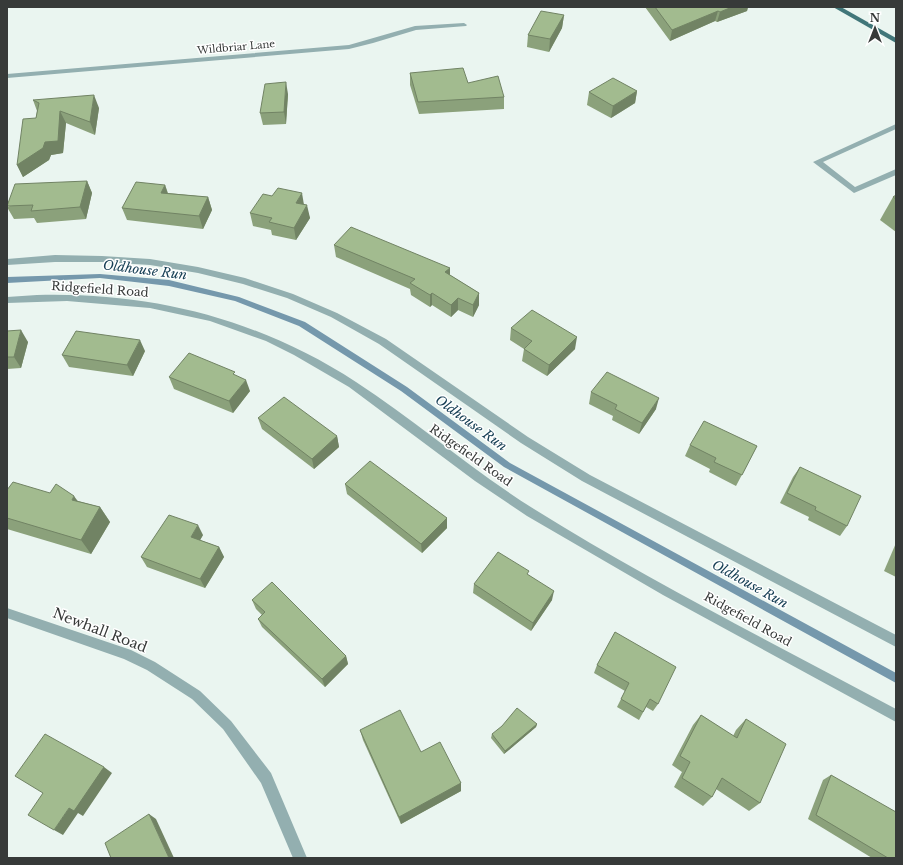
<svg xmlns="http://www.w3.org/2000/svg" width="903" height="865" font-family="'Libre Baskerville',serif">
  <rect width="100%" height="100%" fill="#eaf5f0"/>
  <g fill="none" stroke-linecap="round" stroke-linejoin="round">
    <!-- stream -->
    <polygon fill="#7598ac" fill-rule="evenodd" points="100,274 169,280 239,297 305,322 407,387 510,463 896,673 896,683 504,467 401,391 299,326 235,301 169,286 100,278 7,283 7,277"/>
    <!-- minor -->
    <g fill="#93afb0" fill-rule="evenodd">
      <polygon points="464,23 467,25 466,26 416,30 373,43 349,49 7,78 7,74 349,45 415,26"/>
      <polygon points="896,124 896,129 823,162 855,187 896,169 896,175 854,193 813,162"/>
      <polygon points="55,255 102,256 150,259 198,267 245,278 293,294 337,313 386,339 528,437 590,475 896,635 896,647 582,481 521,443 379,344 331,317 287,298 243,284 198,273 150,265 102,262 55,262 7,265 7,259"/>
      <path d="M 37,295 C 152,292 259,319 356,382 C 417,422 472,470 534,509 C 651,582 775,644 896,709 L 896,722 L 663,595 L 527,516 L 475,481 L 349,387 L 294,355 L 266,341 L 210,321 L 150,308 L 67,301 L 7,303 L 7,297 Z"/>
      <polygon points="7,608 131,650 155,662 200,691 231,721 271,773 307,858 293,858 261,783 223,729 192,699 147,670 124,659 7,618"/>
    </g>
    <!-- major -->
    <polygon fill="#417679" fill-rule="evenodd" points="833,7 841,7 896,38 896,43"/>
  </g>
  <!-- wall -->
  <g fill="#8ba17b">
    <polygon points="645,7 748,7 747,11 717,22 715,21 670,41"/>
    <polygon points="564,15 562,28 549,52 527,47 528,35"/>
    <polygon points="410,73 468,83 504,97 504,109 419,114 410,85"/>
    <polygon points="637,91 635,103 611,118 587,105 589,92"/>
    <polygon points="288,94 286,124 263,125 260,113"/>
    <polygon points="33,100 99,108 95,135 66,123 63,153 51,155 49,160 23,177 17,165 36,118 37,111"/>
    <polygon points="87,181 92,193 86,219 37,223 34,218 14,219 7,207"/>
    <polygon points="165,185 168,193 208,197 212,210 203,229 127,220 122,208"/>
    <polygon points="896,195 896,232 880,220 893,197"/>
    <polygon points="272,196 304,204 310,218 296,240 272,235 271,230 253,226 250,213"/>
    <polygon points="334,245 450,268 450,275 479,293 479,305 473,317 458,310 451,317 432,305 430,307 411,295 410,289 336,257"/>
    <polygon points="511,328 575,349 547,376 522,361 524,349 510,340"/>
    <polygon points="7,331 28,342 21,368 7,369"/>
    <polygon points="145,351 133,376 69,367 62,355"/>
    <polygon points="169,377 250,391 233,413 174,389"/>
    <polygon points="591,392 656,409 639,434 612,420 613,416 589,404"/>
    <polygon points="258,418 337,436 339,447 314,469 262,429"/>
    <polygon points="690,445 757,446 736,486 709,472 710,469 685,456"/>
    <polygon points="800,467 847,526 840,536 808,520 809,517 780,503 793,477"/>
    <polygon points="345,484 447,528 422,553 347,494"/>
    <polygon points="7,490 78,501 100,507 110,522 91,554 7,529"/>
    <polygon points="203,535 200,540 219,547 224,557 205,588 147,567 141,557"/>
    <polygon points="896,543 896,577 884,571"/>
    <polygon points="529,575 552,600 531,631 473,593 474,584"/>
    <polygon points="252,600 346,656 348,664 325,687 262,627 258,619 262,615 256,609"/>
    <polygon points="615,632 658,704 653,711 646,707 639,720 617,707 625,691 594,673 597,665"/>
    <polygon points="701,715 733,736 736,730 746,719 760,803 749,811 716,789 712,797 703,806 674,787 682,772 672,765 693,725"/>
    <polygon points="537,724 536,727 504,754 491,738 492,734"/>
    <polygon points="360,730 421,752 461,783 461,791 401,824 363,740"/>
    <polygon points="831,775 896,858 872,858 808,819 823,780"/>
  </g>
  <!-- shaded-wall -->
  <g fill="#718364">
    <polygon points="732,7 748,7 747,11 717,22 720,12"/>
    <polygon points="718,11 715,21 670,41 672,30"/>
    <polygon points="564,15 562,28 549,52 550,39"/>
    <polygon points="286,82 288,94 286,124 284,112"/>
    <polygon points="637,91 635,103 611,118 613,106"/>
    <polygon points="94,95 99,108 95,135 90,122"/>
    <polygon points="60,111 66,123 63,153 51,155 49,160 23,177 17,165 45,142"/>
    <polygon points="87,181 92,193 86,219 80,207"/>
    <polygon points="165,185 169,198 161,193"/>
    <polygon points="302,193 304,205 296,203"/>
    <polygon points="208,197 212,210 203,229 199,216"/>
    <polygon points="307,205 310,218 296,240 294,228"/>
    <polygon points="450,268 450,280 445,272"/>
    <polygon points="432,293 432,305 430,307 430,295"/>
    <polygon points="479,293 479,305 473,317 473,305"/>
    <polygon points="458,298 458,310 451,317 451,305"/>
    <polygon points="21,330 28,342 21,368 14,357"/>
    <polygon points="577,337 575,349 547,376 549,365"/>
    <polygon points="140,340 145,351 133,376 127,365"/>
    <polygon points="246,380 250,391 233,413 229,401"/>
    <polygon points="659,398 656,409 639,434 642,423"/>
    <polygon points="337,436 339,447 314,469 312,459"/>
    <polygon points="74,496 85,511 72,500"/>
    <polygon points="100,507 110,522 91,554 81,540"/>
    <polygon points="447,518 447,528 422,553 421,544"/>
    <polygon points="198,525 203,535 196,547 191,537"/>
    <polygon points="219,547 224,557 205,588 200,579"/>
    <polygon points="554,591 552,600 531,631 533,623"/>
    <polygon points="346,656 348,664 325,687 322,679"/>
    <polygon points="537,724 536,727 504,754 505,751"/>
    <polygon points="104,767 112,773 83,816 78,813 63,835 54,830 69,808"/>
    <polygon points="461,783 461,791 401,824 399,817"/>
    <polygon points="149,814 156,819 174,858 169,858"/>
  </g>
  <!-- building -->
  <g fill="#a2bb8f" stroke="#718364">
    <polygon points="655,7 732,7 720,12 718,11 672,30"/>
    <polygon points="541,11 564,15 550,39 528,35"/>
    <polygon points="463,68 468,83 498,76 504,97 418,102 410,73"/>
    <polygon points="613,78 637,91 613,106 589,92"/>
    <polygon points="286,82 284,112 260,113 265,84"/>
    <polygon points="94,95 90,122 60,111 58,141 45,142 43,148 17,165 23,119 36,118 39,103 33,100"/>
    <polygon points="87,181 80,207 31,211 33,205 7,206 15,184"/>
    <polygon points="136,182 165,185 161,193 208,197 199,216 122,208"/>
    <polygon points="278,188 302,193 296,203 307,205 294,228 269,222 272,218 250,213 263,194 272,196"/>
    <polygon points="896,195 896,199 893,197"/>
    <polygon points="351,227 450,268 445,272 479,293 473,305 458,298 451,305 432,293 430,295 410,283 415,279 334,245"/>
    <polygon points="532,310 577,337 549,365 524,349 532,341 511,328"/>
    <polygon points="21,330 14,357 7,357 7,331"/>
    <polygon points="76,331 140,340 127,365 62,355"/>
    <polygon points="189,353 235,372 233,374 246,380 229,401 169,377"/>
    <polygon points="607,372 659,398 642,423 615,409 617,405 591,392"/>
    <polygon points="284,397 337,436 312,459 258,418"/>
    <polygon points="704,421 757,446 742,475 714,462 716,458 690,445"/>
    <polygon points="370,461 447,518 421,544 345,484"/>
    <polygon points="800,467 861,496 847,526 815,510 816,507 787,493"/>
    <polygon points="13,482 50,493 56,484 74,496 72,500 100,507 81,540 7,518 7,490"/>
    <polygon points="169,515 198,525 191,537 219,547 200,579 141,557"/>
    <polygon points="498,552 529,571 527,574 554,591 533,623 474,584"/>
    <polygon points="272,582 346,656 322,679 258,619 265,612 252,600"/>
    <polygon points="615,632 676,667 658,704 650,699 643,712 621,699 629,683 597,665"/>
    <polygon points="517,708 537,724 505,751 492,734 502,726"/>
    <polygon points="400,710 421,752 440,742 461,783 399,817 360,730"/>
    <polygon points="701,715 737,738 746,719 786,744 760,803 722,778 712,797 682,778 690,762 680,756"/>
    <polygon points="45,734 104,767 74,811 69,808 54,830 28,815 43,793 15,776"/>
    <polygon points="831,775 896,812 896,858 888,858 816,815"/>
    <polygon points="149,814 169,858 111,858 105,843"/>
  </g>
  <g text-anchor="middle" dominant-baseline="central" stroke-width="3" stroke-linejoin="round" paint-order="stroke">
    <!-- far-street labels -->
    <g font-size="10" fill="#373a39" stroke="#fff">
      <text transform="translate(236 47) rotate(-5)">Wildbriar Lane</text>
    </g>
    <!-- street labels -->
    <g font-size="12" fill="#373a39" stroke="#fff">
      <text transform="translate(100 289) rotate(4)">Ridgefield Road</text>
      <text transform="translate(471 455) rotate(35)">Ridgefield Road</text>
      <text transform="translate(748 619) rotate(29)">Ridgefield Road</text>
    </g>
    <!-- water labels -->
    <g font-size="13" font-style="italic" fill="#184056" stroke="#fff">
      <text transform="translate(145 270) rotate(7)">Oldhouse Run</text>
      <text transform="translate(471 423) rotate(36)">Oldhouse Run</text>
      <text transform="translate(750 584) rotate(29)">Oldhouse Run</text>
    </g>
    <!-- near-street labels -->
    <g font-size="14" fill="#373a39" stroke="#fff">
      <text transform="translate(100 630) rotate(21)">Newhall Road</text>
    </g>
  </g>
  <!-- border -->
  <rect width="903" height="865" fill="none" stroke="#373a39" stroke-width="16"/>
  <!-- north arrow -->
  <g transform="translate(875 28)" stroke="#ffffff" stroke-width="3" paint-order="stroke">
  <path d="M0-3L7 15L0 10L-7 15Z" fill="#373a39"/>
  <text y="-6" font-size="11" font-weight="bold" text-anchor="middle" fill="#373a39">N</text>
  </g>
</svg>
